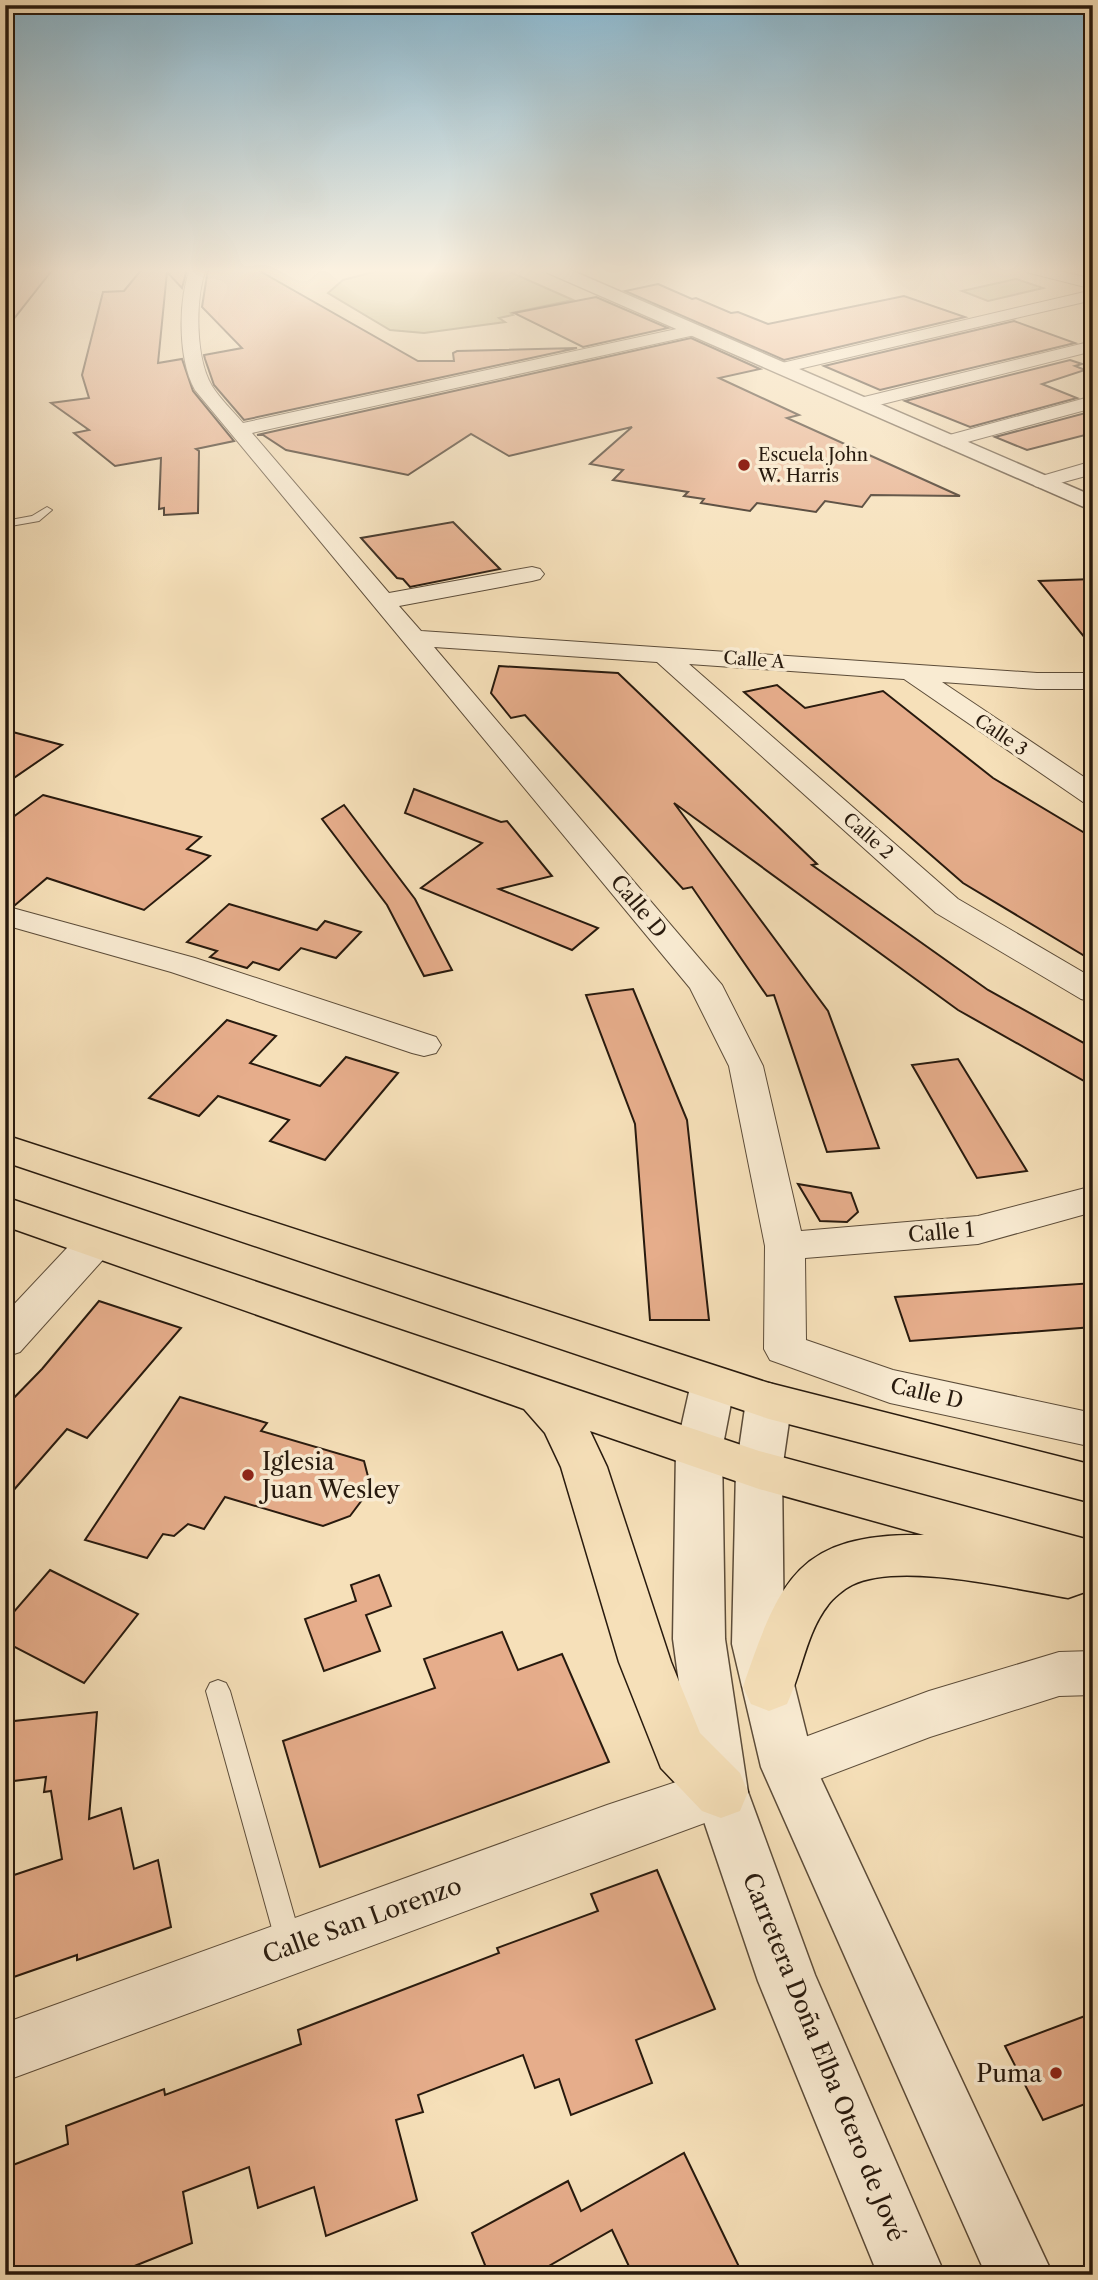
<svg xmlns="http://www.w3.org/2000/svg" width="1098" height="2280" font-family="'Libre Caslon Text',serif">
  <rect width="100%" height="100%" fill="#f6e0b9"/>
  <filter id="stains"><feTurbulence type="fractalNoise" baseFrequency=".00286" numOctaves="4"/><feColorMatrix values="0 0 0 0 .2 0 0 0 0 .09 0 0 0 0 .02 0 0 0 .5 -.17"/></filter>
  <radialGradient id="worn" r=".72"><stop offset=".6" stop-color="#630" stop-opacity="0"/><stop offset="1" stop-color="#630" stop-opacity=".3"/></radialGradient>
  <!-- green -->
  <g fill="#c4c08a" stroke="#766d4c" stroke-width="2">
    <polygon points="385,269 503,269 573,300 511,313 513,315 499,318 505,322 424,333 390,330 328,293 343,280"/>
    <polygon points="1016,279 1043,288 988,301 962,291"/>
  </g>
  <!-- building -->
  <g fill="#e6ad8b" stroke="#281a0e" stroke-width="2">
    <polygon points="16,269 53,269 5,330 5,285"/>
    <polygon points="142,269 187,269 182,288 167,272 158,363 182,359 193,391 234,441 196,449 199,451 198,513 164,515 164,508 159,509 161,458 115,466 74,433 89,430 51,403 89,398 82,375 103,292 124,291"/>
    <polygon points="208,269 256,269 418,361 454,361 453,353 457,351 577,348 244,420 214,385 205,359 204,355 242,348 202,307"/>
    <polygon points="658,284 692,299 696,298 731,313 738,312 768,324 904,296 965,317 784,360 625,291"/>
    <polygon points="596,297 668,328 583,347 514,313"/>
    <polygon points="1014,321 1075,343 880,390 824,366"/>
    <polygon points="691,338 760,369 719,378 799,415 787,418 960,496 871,495 862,507 825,501 816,512 757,503 750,511 701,503 704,499 684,496 688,492 613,480 623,470 590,464 632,427 509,456 471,434 408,475 286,450 263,435 257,435"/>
    <polygon points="1070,360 1082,364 1075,366 1085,370 1042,384 1077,398 970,427 905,401"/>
    <polygon points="1093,411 1093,433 1027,450 995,437"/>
    <polygon points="453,522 500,569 410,587 403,579 397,578 361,538"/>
    <polygon points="1093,579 1093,648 1039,581"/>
    <polygon points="499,666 618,673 817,864 812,865 988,990 1093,1048 1093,1086 958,1010 674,803 828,1011 879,1148 827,1152 774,995 767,996 692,887 683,889 525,715 511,718 491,693"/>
    <polygon points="777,685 805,708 883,691 993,778 1093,838 1093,961 963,883 744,692"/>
    <polygon points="5,730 62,745 5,784"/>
    <polygon points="414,789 501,822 507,821 552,876 499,889 598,928 572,950 421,888 482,843 405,813"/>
    <polygon points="43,795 201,837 187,849 210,856 144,910 47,878 14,906 5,904 5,823"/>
    <polygon points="344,805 415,899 452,970 424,976 387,905 322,819"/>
    <polygon points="229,904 317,930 325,921 361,932 336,958 301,948 279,970 253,962 247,968 210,957 217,951 187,942"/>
    <polygon points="633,989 687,1120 709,1320 650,1320 635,1124 586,995"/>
    <polygon points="227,1020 276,1036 250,1063 320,1086 346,1057 398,1073 325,1160 270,1141 289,1120 218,1096 199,1116 149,1098"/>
    <polygon points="958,1059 1027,1171 977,1178 912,1065"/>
    <polygon points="798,1184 851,1193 858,1212 847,1222 820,1221"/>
    <polygon points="1093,1283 1093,1327 910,1341 895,1297"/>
    <polygon points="99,1301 181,1328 87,1438 67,1429 5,1500 5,1407 42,1369"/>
    <polygon points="180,1397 267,1423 261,1431 364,1461 371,1488 350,1516 323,1526 225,1497 204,1529 188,1524 174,1536 163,1534 147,1558 85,1540"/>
    <polygon points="50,1570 138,1614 84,1683 5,1642 5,1622"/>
    <polygon points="379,1575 391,1606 366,1615 380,1651 324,1671 305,1619 356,1601 351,1585"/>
    <polygon points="502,1632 518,1670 562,1654 609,1762 320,1867 283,1741 435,1688 424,1659"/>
    <polygon points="97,1712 89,1819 121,1808 134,1869 158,1860 171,1927 77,1960 77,1955 5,1980 5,1878 62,1859 51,1791 44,1792 46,1777 5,1782 5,1722"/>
    <polygon points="657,1870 715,2009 636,2040 652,2083 571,2115 559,2079 535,2088 523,2055 418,2095 423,2112 396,2120 417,2200 326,2236 314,2187 258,2208 249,2167 183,2192 192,2243 112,2275 5,2275 5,2168 68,2144 66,2126 164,2089 165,2095 301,2044 298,2030 499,1953 497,1948 598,1911 591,1894"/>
    <polygon points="1093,2013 1093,2101 1043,2120 1005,2046"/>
    <polygon points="684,2153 743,2275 633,2275 612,2230 533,2275 489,2275 472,2233 568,2181 581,2211"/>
  </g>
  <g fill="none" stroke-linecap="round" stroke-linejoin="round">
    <defs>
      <g id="service">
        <polygon points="47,507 52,510 39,521 5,527 5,521 32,516"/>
        <polygon points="218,1680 226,1683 230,1691 302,1943 298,1952 289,1956 280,1952 276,1943 206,1691 210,1683"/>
      </g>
      <g id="minor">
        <path d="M 190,269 L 206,269 C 195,298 195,358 212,386 C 220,399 233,411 243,423 L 695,325 L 704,330 L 695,335 L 252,433 L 389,593 L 532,567 L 540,569 L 544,574 L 540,579 L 532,581 L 399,606 L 421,631 L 1037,673 L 1093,673 L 1093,689 L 1037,689 L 942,682 L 1093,783 L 1093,804 L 1083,802 L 904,679 L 689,664 L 958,899 L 1093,978 L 1093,1002 L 1081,999 L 936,913 L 657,662 L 434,647 L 722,985 L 763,1066 L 801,1231 L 978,1216 L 1093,1186 L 1093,1212 L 978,1244 L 805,1258 L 806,1340 L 893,1370 L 1093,1413 L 1093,1447 L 890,1403 L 770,1360 L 764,1349 L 765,1246 L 729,1066 L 690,988 L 195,390 C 178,361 178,300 190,269 Z"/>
        <polygon points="1024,269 1052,269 1093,279 1093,289 1026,272"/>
        <polygon points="1093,290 1093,300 782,373 773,368 782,363"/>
        <polygon points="1093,341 1093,351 863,409 853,403 856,399"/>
        <polygon points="1093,396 1093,408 949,447 942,445 939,441 942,437"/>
        <polygon points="1093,461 1093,474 1042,488 1035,486 1032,482 1035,478"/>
        <polygon points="5,906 195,958 436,1037 441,1045 436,1053 424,1056 412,1053 171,972 5,925"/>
        <polygon points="95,1229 109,1233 115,1243 109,1253 20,1352 5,1357 5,1314 81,1233"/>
        <polygon points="1093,1651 1093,1695 1059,1696 930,1737 788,1791 770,1784 762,1767 770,1750 929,1691 1059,1652"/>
        <polygon points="721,1767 740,1774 747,1792 740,1810 5,2081 5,2023 607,1805"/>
      </g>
      <g id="tertiary">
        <polygon points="546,269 568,269 1093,496 1093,511 548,273"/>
        <polygon points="713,1366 729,1371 735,1383 722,1450 725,1639 748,1792 815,1975 945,2275 878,2275 758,1981 694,1792 673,1639 676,1450 691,1383 697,1371"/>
        <polygon points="769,1383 785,1389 792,1401 782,1470 784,1644 814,1764 1053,2275 986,2275 761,1767 732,1644 736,1470 746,1401 753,1389"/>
      </g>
      <g id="primary">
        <polygon points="5,1135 769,1383 1093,1465 1093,1503 769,1419 5,1162"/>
        <path d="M 5,1197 L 759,1451 L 1093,1541 L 1093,1583 L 1090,1582 L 1085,1592 L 1068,1598 C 1015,1589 900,1561 852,1585 C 844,1589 833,1598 828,1605 C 806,1633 802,1672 787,1704 L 769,1711 L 751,1704 L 743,1687 C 780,1579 798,1533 924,1535 L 759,1489 L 590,1431 L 607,1467 L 671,1662 L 700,1733 L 740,1773 L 748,1792 L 740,1811 L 721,1818 L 702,1811 L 661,1768 L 619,1662 L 561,1467 L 545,1433 L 524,1409 L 5,1226 Z"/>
      </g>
    </defs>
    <!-- service casing -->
    <use href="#service" stroke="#5c4c39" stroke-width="2"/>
    <!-- minor casing -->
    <use href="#minor" stroke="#5c4c39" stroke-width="2"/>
    <!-- tertiary casing -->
    <use href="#tertiary" stroke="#5c4c39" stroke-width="3"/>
    <!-- primary casing -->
    <use href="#primary" stroke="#281a0e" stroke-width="3"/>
    <!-- service -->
    <use href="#service" fill="#f9ebd2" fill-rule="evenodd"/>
    <!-- minor -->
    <use href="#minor" fill="#f9ebd2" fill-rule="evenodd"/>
    <!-- tertiary -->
    <use href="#tertiary" fill="#f9ebd2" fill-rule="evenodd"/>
    <!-- primary -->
    <use href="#primary" fill="#f6e0b9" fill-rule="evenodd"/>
  </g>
  <!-- sky -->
  <linearGradient id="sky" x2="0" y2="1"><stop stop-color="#8ab8d0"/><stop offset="0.46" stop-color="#fbf1e0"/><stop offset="1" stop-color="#fbf1e0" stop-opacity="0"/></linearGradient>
  <rect width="1098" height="588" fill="url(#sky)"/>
  <!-- markers -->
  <g fill="#8f2418" stroke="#f9ebd2" stroke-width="2.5">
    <circle cx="744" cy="465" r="7"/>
    <circle cx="248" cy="1475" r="7"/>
    <circle cx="1056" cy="2073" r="7"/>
  </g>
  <g text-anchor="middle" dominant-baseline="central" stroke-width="7" stroke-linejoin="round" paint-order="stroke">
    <!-- far-poi labels -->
    <g font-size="18" fill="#281a0e" stroke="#f9ebd2" text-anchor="start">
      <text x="758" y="455">Escuela John<tspan x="758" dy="21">W. Harris</tspan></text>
    </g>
    <!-- far-street labels -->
    <g font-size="18" fill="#281a0e" stroke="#f9ebd2">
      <text transform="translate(754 660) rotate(4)">Calle A</text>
      <text transform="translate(1001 735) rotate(34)">Calle 3</text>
      <text transform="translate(868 836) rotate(41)">Calle 2</text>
    </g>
    <!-- street labels -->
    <g font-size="21" fill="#281a0e" stroke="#f9ebd2">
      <text transform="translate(639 906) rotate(50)">Calle D</text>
      <text transform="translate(941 1232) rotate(-5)">Calle 1</text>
      <text transform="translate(927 1393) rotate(13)">Calle D</text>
    </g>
    <!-- near-poi labels -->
    <g font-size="24" fill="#281a0e" stroke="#f9ebd2" text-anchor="start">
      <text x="262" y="1461">Iglesia<tspan x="262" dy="28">Juan Wesley</tspan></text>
      <text x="1042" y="2073" text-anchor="end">Puma</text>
    </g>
    <!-- near-street labels -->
    <g font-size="24" fill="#281a0e" stroke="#f9ebd2">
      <text transform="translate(362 1920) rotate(-20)">Calle San Lorenzo</text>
      <text transform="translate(824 2057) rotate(68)">Carretera Doña Elba Otero de Jové</text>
    </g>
  </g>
  <!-- margin -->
  <rect width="1098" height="2280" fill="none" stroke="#f6e0b9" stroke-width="28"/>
  <rect x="7" y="7" width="1084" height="2266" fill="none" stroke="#281a0e" stroke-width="3.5"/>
  <rect x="14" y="14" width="1070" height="2252" fill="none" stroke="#281a0e" stroke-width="2"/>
  <rect width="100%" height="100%" filter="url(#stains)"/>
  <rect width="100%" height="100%" fill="url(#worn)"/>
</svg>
